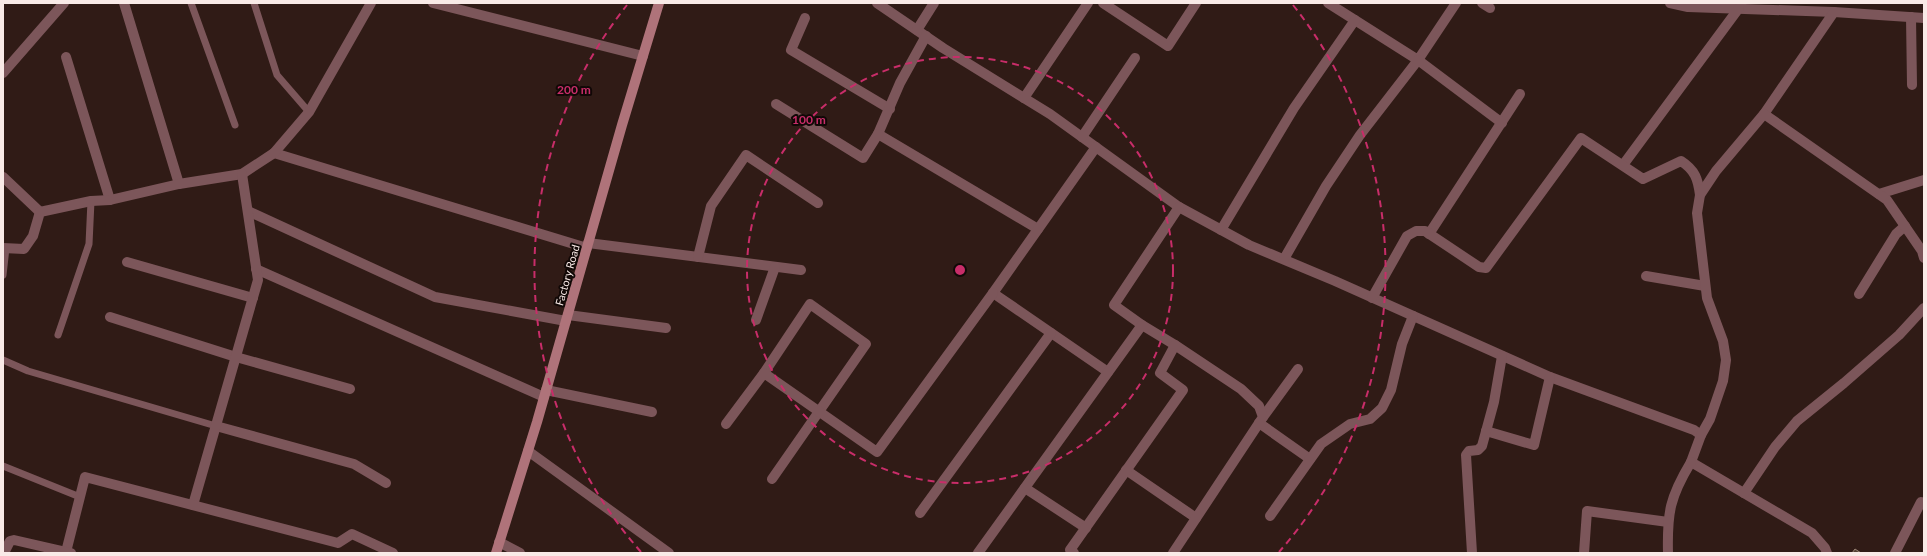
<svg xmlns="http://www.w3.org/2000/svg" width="1927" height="556" font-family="Lato,sans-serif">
  <rect width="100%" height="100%" fill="#301b16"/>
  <!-- building -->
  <polygon fill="#554235" stroke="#998475" points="1855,549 1861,553 1852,553"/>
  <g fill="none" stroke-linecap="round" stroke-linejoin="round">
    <!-- lane -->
    <g stroke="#7c565a" stroke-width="7">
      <polyline points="191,3 235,125"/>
      <polyline points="254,3 277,75 309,112"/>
      <polyline points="3,275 6,248"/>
      <polyline points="58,335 89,244 91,201"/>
      <polyline points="3,360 28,371 216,426"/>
      <polyline points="3,466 80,497"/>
    </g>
    <!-- street -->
    <g stroke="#7c565a" stroke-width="10">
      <polyline points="124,3 179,184"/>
      <polyline points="433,3 643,56"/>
      <polyline points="877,3 943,48 1050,114 1179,207 1249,245 1335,281 1550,377 1694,430 1701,435 1691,462 1812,533 1825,548 1827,553"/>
      <polyline points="1103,3 1168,46 1196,3"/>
      <polyline points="1328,3 1418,60 1456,3"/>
      <polyline points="1482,3 1490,8"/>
      <polyline points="1670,3 1688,7 1834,12"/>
      <polyline points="1911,17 1912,85"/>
      <polyline points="805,18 791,50 890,109"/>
      <polyline points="917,30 934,3"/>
      <polyline points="926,36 900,83 878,134 1038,229"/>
      <polyline points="66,57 110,200"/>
      <polyline points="3,73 64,3"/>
      <polyline points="1024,98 1088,3"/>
      <polyline points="776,104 863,158 878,134"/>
      <polyline points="1764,114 1834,12 1924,18"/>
      <polyline points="1082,137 1135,58"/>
      <polyline points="1096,147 993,293 1108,372"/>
      <polyline points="274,153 587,248"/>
      <polyline points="1623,165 1739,8"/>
      <polyline points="3,177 40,212"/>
      <polyline points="1879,194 1924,180"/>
      <polyline points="248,211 435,297 566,321"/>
      <polyline points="1221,230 1294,108 1355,20"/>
      <polyline points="1429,234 1520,94"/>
      <polyline points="588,243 801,270"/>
      <polyline points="3,248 24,249 33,236 40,212 91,201 110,200 179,184 242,174 274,153 309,112 371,3"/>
      <polyline points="698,257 711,206 746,155 818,203"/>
      <polyline points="1284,259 1326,186 1360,135 1418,60 1502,123"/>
      <polyline points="127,262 253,298"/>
      <polyline points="256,269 544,397"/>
      <polyline points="1646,276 1705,286"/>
      <polyline points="1859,294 1896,234 1905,226"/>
      <path d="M 1372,298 L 1407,236 L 1416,231 L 1425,231 L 1479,267 L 1486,268 L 1581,138 L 1643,179 L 1681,161 C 1695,170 1698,179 1700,195"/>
      <polyline points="568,315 666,328"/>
      <polyline points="110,317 236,357 350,389"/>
      <polyline points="756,320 775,267"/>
      <polyline points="1142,325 1114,305 1179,207"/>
      <polyline points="764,373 810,304 866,344 772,479"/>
      <polyline points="546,390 652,412"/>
      <polyline points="1263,417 1298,369"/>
      <polyline points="1259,423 1310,459"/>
      <polyline points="726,424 764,373 877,452 993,293"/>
      <polyline points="216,426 354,464 386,483"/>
      <polyline points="1486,431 1534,445 1550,377"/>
      <polyline points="1701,435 1710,419 1723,381 1726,360 1723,341 1707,298 1697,213 1700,195 1716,171 1764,114 1887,200 1922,251 1924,258"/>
      <polyline points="528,451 669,553"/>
      <polyline points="1126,470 1196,518"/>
      <polyline points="1025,488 1086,528"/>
      <polyline points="1744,493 1775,447 1797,421 1844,383 1899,335 1924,308"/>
      <polyline points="193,505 258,280 242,174"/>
      <polyline points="920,513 1051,333"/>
      <polyline points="1270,516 1321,444 1350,424 1370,419 1382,408 1391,390 1402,344 1413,316"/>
      <polyline points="499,542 520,553"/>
      <polyline points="66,552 85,477 338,543 352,534 393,553"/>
      <polyline points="4,553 10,541 14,540 71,553"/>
      <polyline points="978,553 1142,325 1175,345"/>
      <polyline points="1074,553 1070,550 1183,390 1160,373 1175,345 1241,389 1259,406 1263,417 1173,553"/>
      <polyline points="1472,553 1466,455 1469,451 1478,450 1482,446 1494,402 1502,356"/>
      <polyline points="1584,553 1587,511 1668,522"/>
      <path d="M 1668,553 C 1667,512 1670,497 1691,462"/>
      <polyline points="1895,553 1921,502 1924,503"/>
    </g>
    <!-- secondary -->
    <polyline stroke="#af737a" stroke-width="10" points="496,553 537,422 622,125 659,3"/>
  </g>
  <!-- distance rings -->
  <g fill="none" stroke="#c82d69" stroke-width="2" stroke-dasharray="7 5">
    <circle cx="960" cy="270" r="213"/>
    <path d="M641 552A426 426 0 0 1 627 5M1293 5A426 426 0 0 1 1279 552"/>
  </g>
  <g text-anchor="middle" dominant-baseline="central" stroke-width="4" stroke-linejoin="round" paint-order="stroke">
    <!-- street labels -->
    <g font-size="11" fill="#f9eae7" stroke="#110806">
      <text transform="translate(567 275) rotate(-74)">Factory Road</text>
    </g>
  </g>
  <circle cx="960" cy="270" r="6" fill="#c82d69" stroke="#110806" stroke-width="2"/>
  <g font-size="12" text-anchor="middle" font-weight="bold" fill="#c82d69" stroke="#110806" stroke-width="4" stroke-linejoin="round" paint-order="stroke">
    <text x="574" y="94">200 m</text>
    <text x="809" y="124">100 m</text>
  </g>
  <!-- border -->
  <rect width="1927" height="556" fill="none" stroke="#f9eae7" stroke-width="8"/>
</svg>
